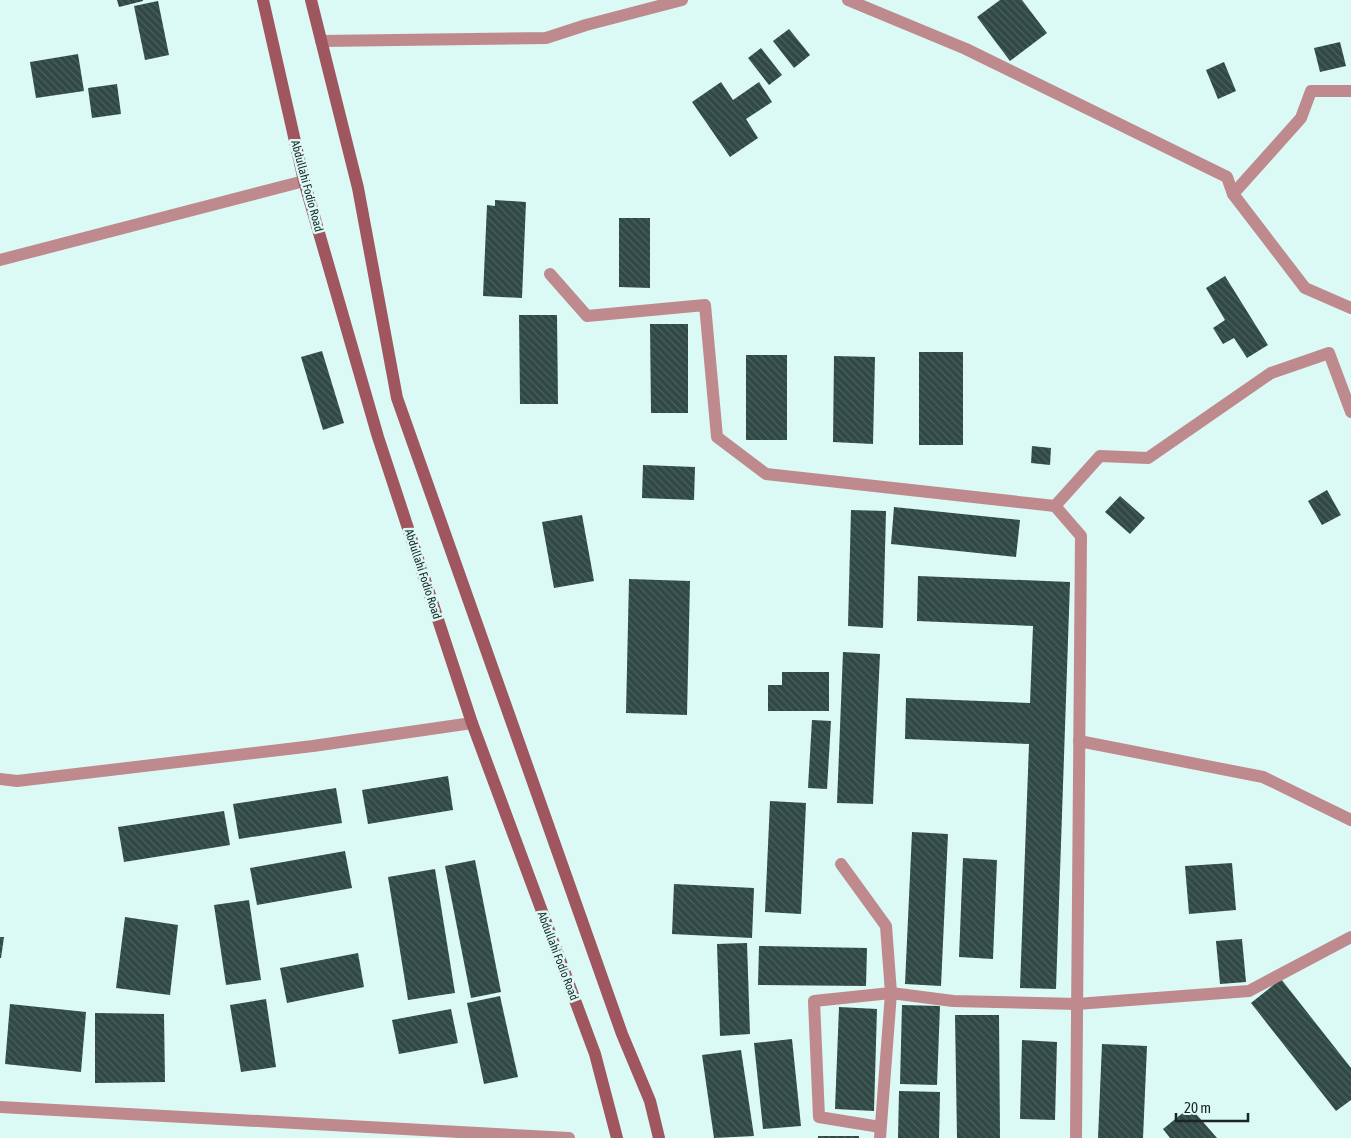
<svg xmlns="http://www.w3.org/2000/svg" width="1351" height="1138" font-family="'Asap Condensed',sans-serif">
  <defs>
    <pattern id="building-back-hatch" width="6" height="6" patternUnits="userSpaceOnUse" patternTransform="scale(1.25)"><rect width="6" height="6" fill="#304945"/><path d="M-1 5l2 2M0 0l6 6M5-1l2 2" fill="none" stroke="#4c605d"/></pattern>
  </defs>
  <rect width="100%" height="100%" fill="#dbf9f5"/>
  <!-- building -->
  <g fill="url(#building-back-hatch)">
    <polygon points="117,0 143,0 143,1 119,7"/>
    <polygon points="1000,0 1022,0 1047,33 1010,61 977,17"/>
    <polygon points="158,1 169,55 145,60 134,6"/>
    <polygon points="789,29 810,55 794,68 773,41"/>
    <polygon points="1340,42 1346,66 1320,72 1314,48"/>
    <polygon points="761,48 782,75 769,85 748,58"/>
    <polygon points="78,54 84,91 36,98 30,62"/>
    <polygon points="1224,62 1236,91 1218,99 1206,70"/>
    <polygon points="721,82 733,100 759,82 772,102 746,119 758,138 730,157 692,102"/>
    <polygon points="117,84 121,114 92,118 88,88"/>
    <polygon points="495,200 526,202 522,298 483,296 487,205 495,206"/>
    <polygon points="619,218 650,218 650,288 619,287"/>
    <polygon points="1225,276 1268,345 1247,358 1234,338 1223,344 1213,328 1225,320 1206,288"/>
    <polygon points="519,315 557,315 558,404 520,404"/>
    <polygon points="650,324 688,324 688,413 651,413"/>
    <polygon points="322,351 344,423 323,430 301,357"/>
    <rect x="919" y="352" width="44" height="93"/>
    <rect x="746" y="355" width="41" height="85"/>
    <polygon points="834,356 875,357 873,444 833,442"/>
    <polygon points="1032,446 1051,448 1050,465 1031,463"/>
    <polygon points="643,465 695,467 694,500 642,498"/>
    <polygon points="1327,490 1341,515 1322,525 1308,501"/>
    <polygon points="1120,496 1145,518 1130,534 1105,512"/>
    <polygon points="894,507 1020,520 1016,557 891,544"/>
    <polygon points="851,510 886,511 883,628 848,626"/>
    <polygon points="582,515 594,581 554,588 542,522"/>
    <polygon points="918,576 1070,582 1056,989 1020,988 1029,744 905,739 906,698 1030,703 1033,626 917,621"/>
    <polygon points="629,579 690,581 687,715 626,713"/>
    <polygon points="843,652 880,654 873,804 837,803"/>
    <polygon points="782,672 829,672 829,711 768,711 768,685 782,685"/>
    <polygon points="812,720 831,721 827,789 808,788"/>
    <polygon points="448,776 453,810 368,824 362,790"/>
    <polygon points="336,788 342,823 239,839 233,804"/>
    <polygon points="770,801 806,803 801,914 765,912"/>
    <polygon points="224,811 230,845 124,862 118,827"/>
    <polygon points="912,832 948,834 941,986 905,984"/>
    <polygon points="345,851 352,888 257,905 250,868"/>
    <polygon points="963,858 997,860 993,959 959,957"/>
    <polygon points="475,860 501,992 471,998 445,866"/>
    <polygon points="1232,863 1236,910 1189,914 1185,866"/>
    <polygon points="435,869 455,993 408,1000 388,877"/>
    <polygon points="674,884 754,888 752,938 672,934"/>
    <polygon points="249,900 261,980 226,985 214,905"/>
    <polygon points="125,917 178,925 170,995 116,988"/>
    <polygon points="0,937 4,937 1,958 0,958"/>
    <polygon points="1242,939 1246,982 1220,984 1216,941"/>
    <polygon points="747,943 750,1034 720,1036 717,944"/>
    <polygon points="759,946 867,948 866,986 758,985"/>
    <polygon points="358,953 364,987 287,1003 280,968"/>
    <polygon points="1281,979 1351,1068 1351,1100 1336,1111 1251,1003"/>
    <polygon points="500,996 518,1077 484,1084 467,1003"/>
    <polygon points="266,999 276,1067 241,1072 230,1005"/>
    <polygon points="10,1004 86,1012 81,1072 5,1064"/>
    <polygon points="902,1005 940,1006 937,1085 900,1084"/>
    <polygon points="839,1007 877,1009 874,1111 835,1109"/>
    <polygon points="451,1009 458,1043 399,1054 392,1020"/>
    <polygon points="95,1013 164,1014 165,1082 95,1083"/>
    <polygon points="955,1015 999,1015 1000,1138 957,1138"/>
    <polygon points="792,1039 801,1126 763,1129 754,1043"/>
    <polygon points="1022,1040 1057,1042 1055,1120 1020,1119"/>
    <polygon points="1102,1044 1147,1046 1143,1138 1098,1138"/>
    <polygon points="741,1050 754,1136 714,1138 702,1055"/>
    <polygon points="899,1091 940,1092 939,1138 898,1138"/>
    <polygon points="1190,1107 1217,1138 1170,1138 1163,1129"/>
    <rect x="818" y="1136" width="41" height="2"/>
  </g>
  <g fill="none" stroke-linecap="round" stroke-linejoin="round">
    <!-- street -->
    <g stroke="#be8a8d" stroke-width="12">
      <polyline points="848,0 966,49 1227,177 1233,194 1305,288 1351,308"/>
      <polyline points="321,41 546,38 586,25 682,0"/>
      <polyline points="1233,194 1301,118 1311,91 1351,91"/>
      <polyline points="0,260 304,181"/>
      <polyline points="550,274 587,316 705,305 717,437 766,474 1055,506 1081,536 1076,1138"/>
      <polyline points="1055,506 1100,456 1148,458 1271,373 1329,353 1351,412"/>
      <polyline points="1079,741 1263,777 1351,820"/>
      <polyline points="0,779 17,781 313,746 472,723"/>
      <polyline points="841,864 886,926 891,993 814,1001 819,1117 880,1127"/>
      <polyline points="0,1107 569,1138"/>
      <polyline points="880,1138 891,993 953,1001 1077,1004 1249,991 1351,937"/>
    </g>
    <!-- secondary -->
    <g stroke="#a0565e" stroke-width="12">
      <polyline points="263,0 304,181 378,437 472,723 595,1054 617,1138"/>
      <polyline points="311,0 358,188 397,398 622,1034 650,1101 659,1138"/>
    </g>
  </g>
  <g text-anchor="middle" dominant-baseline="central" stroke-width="5" stroke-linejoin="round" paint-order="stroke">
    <!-- street labels -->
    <g font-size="12" fill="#1a2523" stroke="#dbf9f5">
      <text transform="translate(307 186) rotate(75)">Abdullahi Fodio Road</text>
      <text transform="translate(423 574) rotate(72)">Abdullahi Fodio Road</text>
      <text transform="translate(558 956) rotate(69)">Abdullahi Fodio Road</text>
    </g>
  </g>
  <!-- scale -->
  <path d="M1176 1113v8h72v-8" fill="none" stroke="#1a2523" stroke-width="2.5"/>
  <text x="1184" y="1113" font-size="15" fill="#1a2523" stroke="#dbf9f5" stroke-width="4" paint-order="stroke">20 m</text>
</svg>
